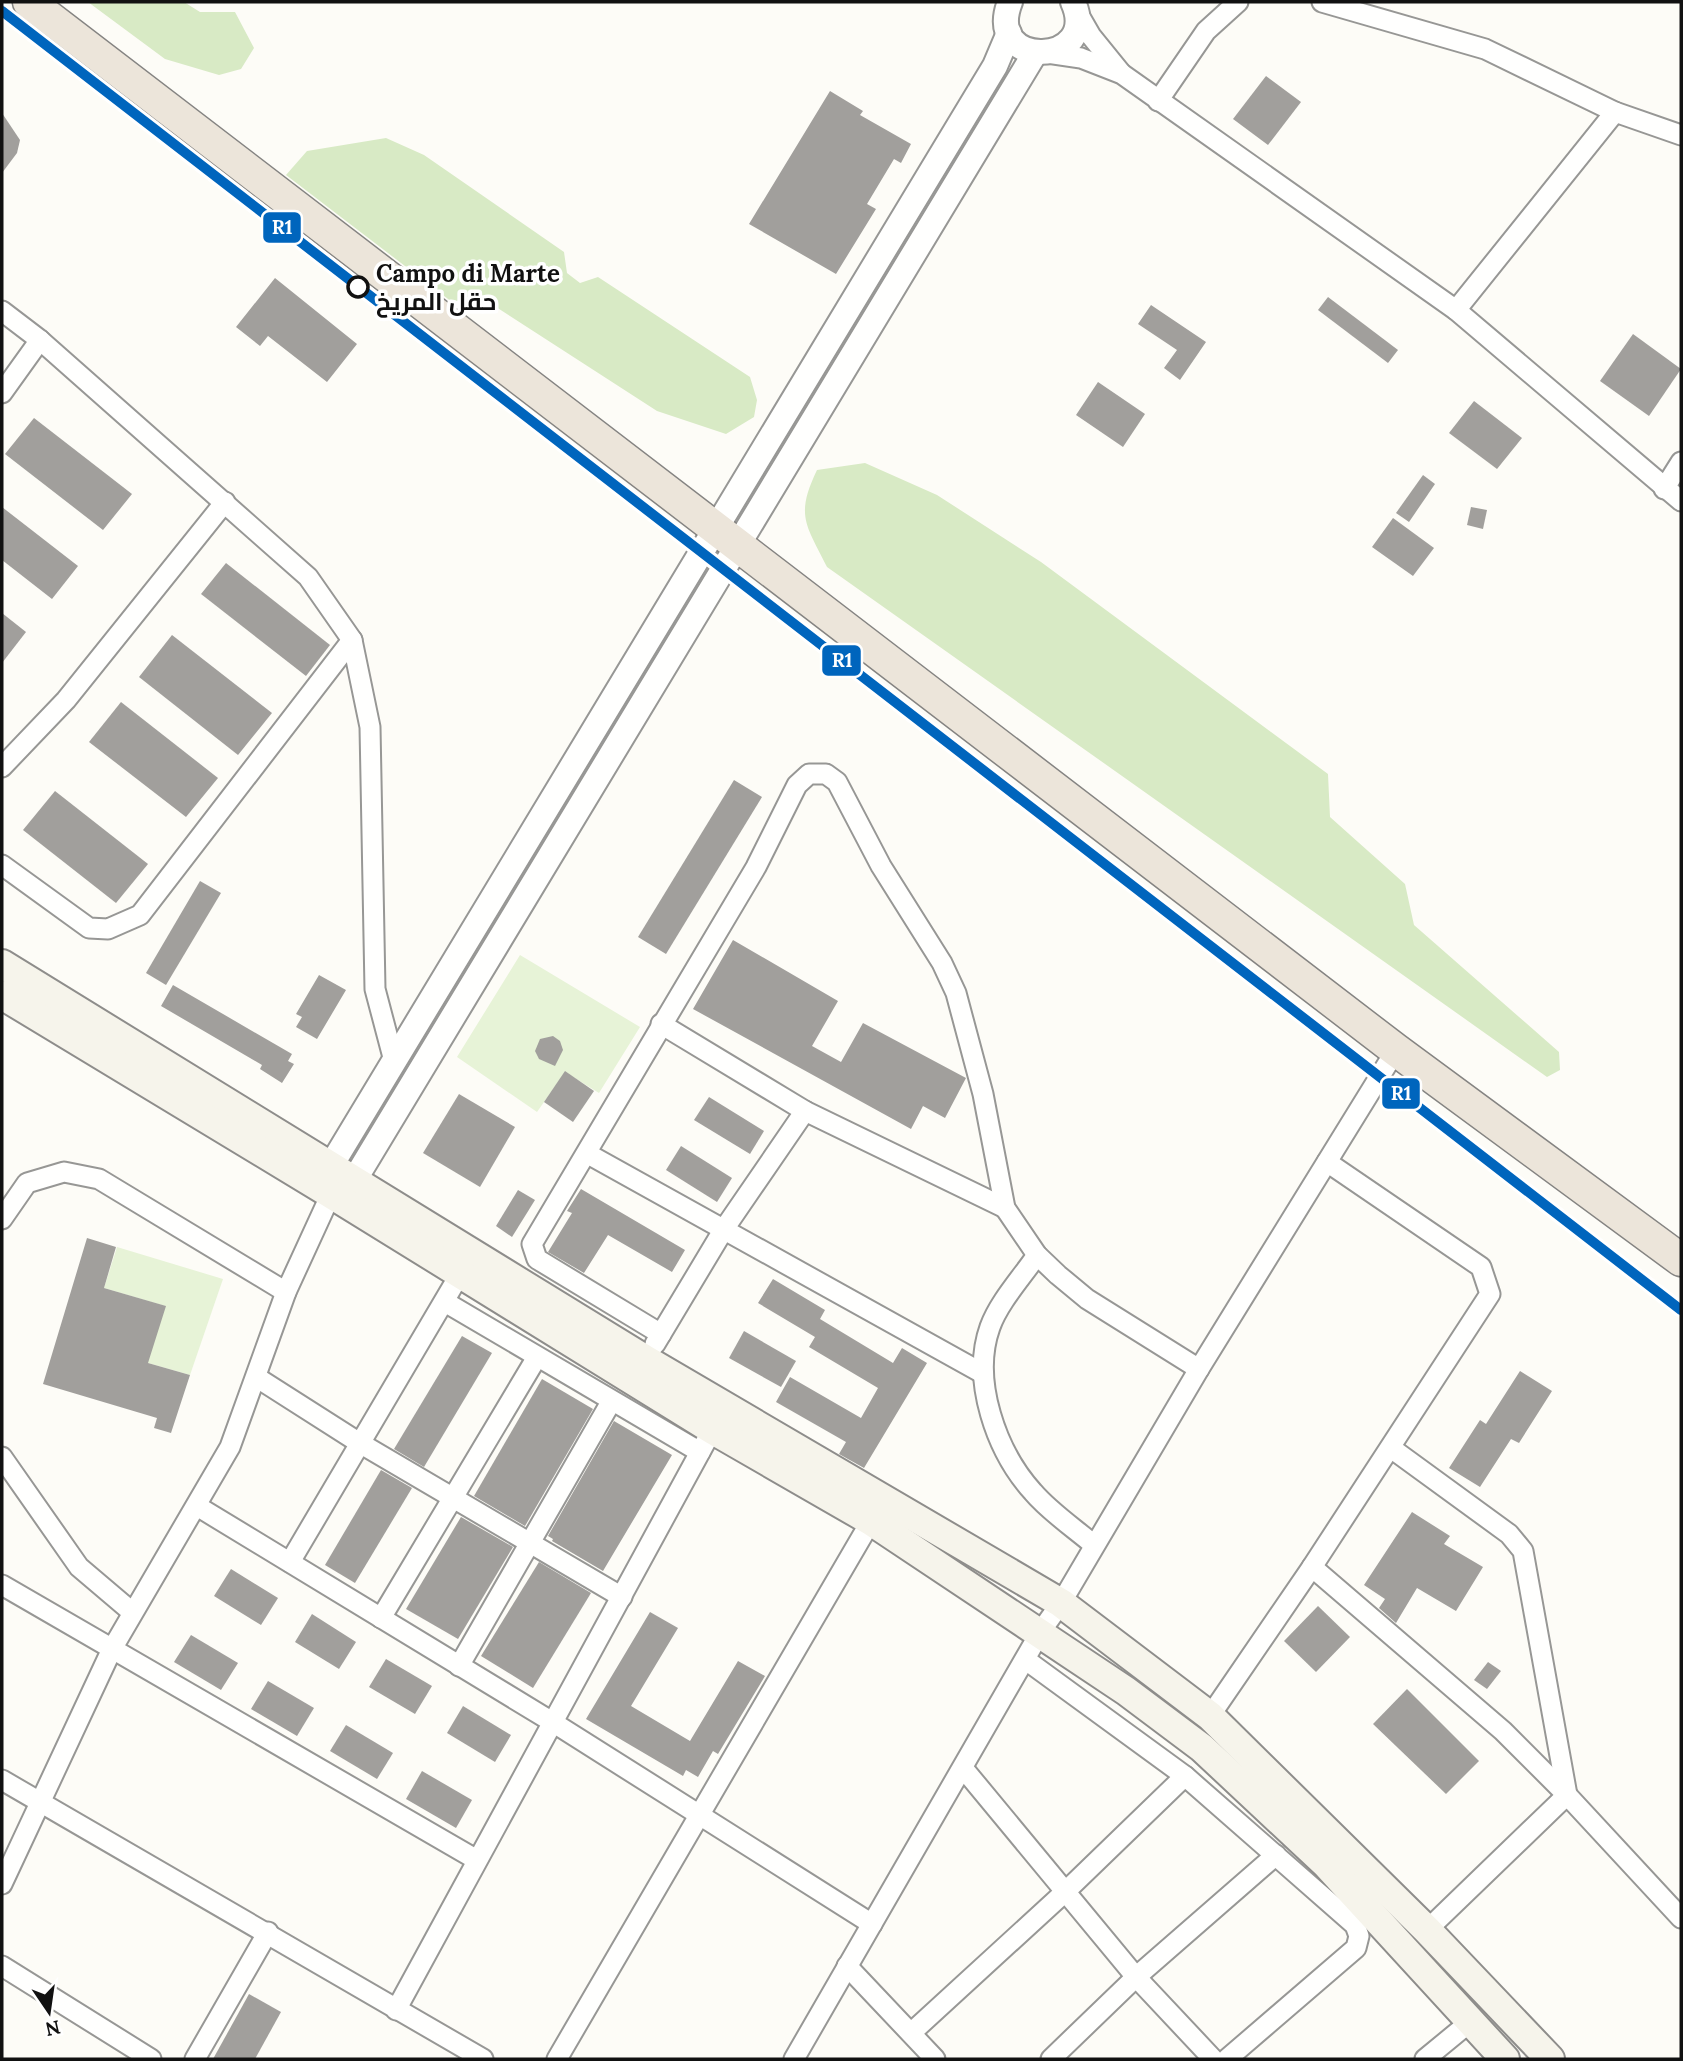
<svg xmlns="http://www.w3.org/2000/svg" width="1683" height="2061" font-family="Lora,Cairo,serif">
  <rect width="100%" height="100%" fill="#fdfcf7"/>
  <!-- green -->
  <g fill="#e7f3d7">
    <polygon points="520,955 640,1027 599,1093 565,1072 537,1112 457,1057"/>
    <polygon points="117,1247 223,1279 190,1375 85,1345 165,1306 104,1288"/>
  </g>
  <!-- forest -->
  <g fill="#d8eac5">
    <polygon points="88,2 184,2 200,12 235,12 254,48 241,69 219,75 165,59"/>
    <polygon points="386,138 424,155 564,252 567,273 580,283 598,277 750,377 757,400 754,417 726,434 657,411 479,296 452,302 286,175 307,151"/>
    <path d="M 865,463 L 937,495 L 1041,562 L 1328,774 L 1330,817 L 1405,884 L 1414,925 L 1559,1052 L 1560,1070 L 1547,1077 L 827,567 C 806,524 795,516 817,470 Z"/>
  </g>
  <!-- building -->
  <g fill="#a19f9c">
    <polygon points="1266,76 1301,102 1268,145 1233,119"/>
    <polygon points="830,91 863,111 860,115 911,144 901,163 894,159 867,204 876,209 836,274 749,224"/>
    <polygon points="2,113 20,140 17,153 2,173"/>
    <polygon points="275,278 357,344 327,382 268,336 260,346 236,327"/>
    <polygon points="1328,297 1398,350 1388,363 1318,310"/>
    <polygon points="1151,305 1206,342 1180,380 1164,368 1177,350 1138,324"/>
    <polygon points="1633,334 1681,369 1649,416 1600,381"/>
    <polygon points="1098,382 1145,414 1123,447 1076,415"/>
    <polygon points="1474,401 1522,438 1497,469 1449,433"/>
    <polygon points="34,418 132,494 103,530 5,454"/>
    <polygon points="1423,475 1435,484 1409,522 1396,513"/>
    <polygon points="2,507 78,566 52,599 2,560"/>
    <polygon points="1471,507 1487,510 1483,529 1467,525"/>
    <polygon points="1393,518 1434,548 1413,576 1372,547"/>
    <polygon points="226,563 330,645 306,676 201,594"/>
    <polygon points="2,613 26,632 2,663"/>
    <polygon points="172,635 272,713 238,755 139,677"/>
    <polygon points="121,702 218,778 186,817 89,742"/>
    <polygon points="734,780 762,797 666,954 638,937"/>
    <polygon points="55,791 148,864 116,903 23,830"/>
    <polygon points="200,881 221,893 166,985 146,973"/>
    <polygon points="733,940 838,1001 812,1046 841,1062 863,1023 966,1078 945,1118 923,1106 911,1129 693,1009"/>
    <polygon points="319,975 346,990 317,1039 296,1027 302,1017 296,1014"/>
    <polygon points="173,985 292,1054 288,1061 294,1064 282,1083 260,1069 262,1065 161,1006"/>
    <polygon points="553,1036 560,1041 563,1050 555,1066 539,1059 535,1051 540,1039"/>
    <polygon points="565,1071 594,1091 573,1122 544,1102"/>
    <polygon points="459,1094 515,1127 480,1187 423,1153"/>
    <polygon points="709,1097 764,1131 750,1154 694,1120"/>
    <polygon points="681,1146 732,1178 717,1202 666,1170"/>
    <polygon points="581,1189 685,1250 672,1272 608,1235 584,1273 548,1252 572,1213 567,1211"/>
    <polygon points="518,1190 535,1200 512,1237 496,1226"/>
    <polygon points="87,1238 116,1247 104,1288 166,1306 148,1363 190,1375 171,1433 154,1428 157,1418 43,1384"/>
    <polygon points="773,1279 825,1310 820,1319 893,1363 902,1348 927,1363 864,1468 839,1454 846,1442 776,1402 790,1377 861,1418 878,1388 809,1347 815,1337 758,1303"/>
    <polygon points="744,1331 796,1361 781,1387 729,1358"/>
    <polygon points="462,1336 492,1353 424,1467 394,1449"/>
    <polygon points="1520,1371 1552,1391 1519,1443 1511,1439 1480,1487 1449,1468 1480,1420 1486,1424"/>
    <polygon points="542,1379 593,1409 525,1526 474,1496"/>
    <polygon points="614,1421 672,1455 603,1571 552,1541 553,1539 548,1536"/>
    <polygon points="381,1470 412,1488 355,1583 325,1565"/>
    <polygon points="1412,1512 1450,1536 1444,1544 1483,1567 1456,1611 1417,1588 1396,1623 1379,1608 1385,1599 1364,1585"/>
    <polygon points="461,1517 513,1547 458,1639 406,1609"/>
    <polygon points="539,1562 591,1593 533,1688 481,1656"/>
    <polygon points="231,1569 278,1598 261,1625 214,1596"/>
    <polygon points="1318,1606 1350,1637 1316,1672 1284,1641"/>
    <polygon points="650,1612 678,1628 631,1706 690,1741 738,1661 765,1676 718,1754 713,1751 698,1777 686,1770 683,1776 586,1719"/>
    <polygon points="312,1614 356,1642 339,1669 295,1642"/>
    <polygon points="191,1635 238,1663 221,1690 174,1662"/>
    <polygon points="386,1659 432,1686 415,1714 369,1687"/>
    <polygon points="1488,1662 1501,1671 1487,1689 1474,1680"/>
    <polygon points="268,1681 314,1708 297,1736 251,1709"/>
    <polygon points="1407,1689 1479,1761 1446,1794 1373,1724"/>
    <polygon points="463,1706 511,1735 495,1762 447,1733"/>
    <polygon points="346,1725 393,1753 377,1779 330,1751"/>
    <polygon points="422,1771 472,1800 456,1828 406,1799"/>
    <polygon points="249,1994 281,2012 255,2059 213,2059"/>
  </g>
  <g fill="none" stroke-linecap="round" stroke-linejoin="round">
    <defs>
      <g id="minor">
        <polyline points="1322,2 1485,49 1615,112 1681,135"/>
        <polyline points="1076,10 1091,36 1121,73"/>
        <polyline points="1047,53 1081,58 1122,74 1456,310 1681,501"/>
        <polyline points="1158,101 1206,31 1238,2"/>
        <polyline points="1456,310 1615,112"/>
        <polyline points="2,311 40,340 308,577 352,640 370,727 375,989 394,1061"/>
        <polyline points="2,393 40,340"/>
        <polyline points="1664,489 1681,462"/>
        <polyline points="2,767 66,700 225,502"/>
        <polyline points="2,865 89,928 108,929 140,915 352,640"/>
        <polyline points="661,1024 805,1111 1005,1208"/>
        <polyline points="588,1154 982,1373"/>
        <polyline points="2,1219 27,1183 64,1172 99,1179 286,1292"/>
        <path d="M 1037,1255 C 1022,1277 999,1302 990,1327 C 971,1380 996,1451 1033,1492 C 1050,1512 1074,1528 1094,1545"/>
        <polyline points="445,1302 700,1452"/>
        <polyline points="661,1334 537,1259 532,1244 756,867 797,785 809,774 826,774 837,782 881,866 942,963 956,993 983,1094 1005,1208 1037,1255 1058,1275 1087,1299 1199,1369"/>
        <polyline points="655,1344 724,1229 805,1111"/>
        <polyline points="256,1377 358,1442 622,1597"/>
        <polyline points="1391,1448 1509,1534 1523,1551 1567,1795"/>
        <polyline points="2,1457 79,1567 132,1612"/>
        <polyline points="197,1506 554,1723 872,1924"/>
        <polyline points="290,1562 460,1274"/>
        <polyline points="1312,1567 1490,1294 1481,1267 1327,1162"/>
        <polyline points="2,1585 477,1860"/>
        <polyline points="381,1618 537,1357"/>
        <polyline points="1026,1660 1185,1776 1355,1925 1359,1936 1356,1948 1227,2059"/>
        <polyline points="459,1666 611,1402"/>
        <polyline points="1210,1716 1312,1567 1503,1731 1567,1795"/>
        <polyline points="963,1768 1136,1977 1213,2059"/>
        <polyline points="2,1780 483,2059"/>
        <polyline points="2,1884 112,1649 230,1447 286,1292 331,1194"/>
        <polyline points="1427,1930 1567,1795 1681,1918"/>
        <polyline points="2,1966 151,2059"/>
        <polyline points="847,1966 935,2059"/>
        <polyline points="396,2010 717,1421"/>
        <polyline points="911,2033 1066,1891 1185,1776"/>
        <polyline points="195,2059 268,1932"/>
        <polyline points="557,2059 871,1521"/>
        <polyline points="794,2059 1041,1631 1061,1603 1199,1369 1396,1050"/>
        <polyline points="1051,2059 1136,1977 1276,1855"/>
        <polyline points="1425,2059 1470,2022"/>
      </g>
      <g id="tertiary">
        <path d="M 1010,2 C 983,71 1102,66 1073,2"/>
        <polyline points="331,1186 332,1164 995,66 1009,33"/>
        <polyline points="338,1189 355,1179 1035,53"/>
      </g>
      <g id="secondary">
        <polyline points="2,964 646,1360 1061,1603 1210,1716 1427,1930 1550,2059"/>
        <polyline points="2,995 331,1194 713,1430 871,1521 1126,1691 1202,1748 1326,1864 1505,2059"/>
      </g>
      <polyline id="trunk" points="29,2 1396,1050 1681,1260"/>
    </defs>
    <!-- minor casing -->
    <use href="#minor" stroke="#979795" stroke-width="23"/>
    <!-- tertiary casing -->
    <use href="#tertiary" stroke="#979795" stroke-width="28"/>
    <!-- secondary casing -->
    <use href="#secondary" stroke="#8e8d8b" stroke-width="32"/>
    <!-- trunk casing -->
    <use href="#trunk" stroke="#858482" stroke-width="35"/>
    <!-- minor -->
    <use href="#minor" stroke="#fffffe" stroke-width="19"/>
    <!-- tertiary -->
    <use href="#tertiary" stroke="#fffffe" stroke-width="24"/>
    <!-- secondary -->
    <use href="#secondary" stroke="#f6f4eb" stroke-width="28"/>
    <!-- trunk -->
    <use href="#trunk" stroke="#ece5da" stroke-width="32"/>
    <defs>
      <polyline id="rail-1" points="2,11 1681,1310"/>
    </defs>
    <!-- rail-1 casing -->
    <use href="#rail-1" stroke="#fff" stroke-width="16"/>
    <!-- rail-1 -->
    <use href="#rail-1" stroke="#0065bd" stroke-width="10"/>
  </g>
  <!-- markers -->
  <circle fill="#fff" stroke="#111" stroke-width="3.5" cx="358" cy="287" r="10"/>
  <g text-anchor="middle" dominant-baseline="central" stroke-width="7" stroke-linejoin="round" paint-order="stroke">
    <!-- stop labels -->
    <g font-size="24" font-weight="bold" fill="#111" stroke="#fff" text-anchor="start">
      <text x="376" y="273">Campo di Marte<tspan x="376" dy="28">حقل المريخ</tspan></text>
    </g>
  </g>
  <g stroke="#fff" stroke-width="2.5">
    <rect x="262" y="211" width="40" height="33" rx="7" fill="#0065bd"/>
    <rect x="821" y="644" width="41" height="33" rx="7" fill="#0065bd"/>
    <rect x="1381" y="1077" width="40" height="33" rx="7" fill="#0065bd"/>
  </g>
  <g font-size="19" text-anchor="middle" font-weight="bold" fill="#fff">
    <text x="282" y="234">R1</text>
    <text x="842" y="667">R1</text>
    <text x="1401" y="1100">R1</text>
  </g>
  <!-- border -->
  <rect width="1683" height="2061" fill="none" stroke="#111111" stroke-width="7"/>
  <!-- north arrow -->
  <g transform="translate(49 2012) rotate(167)" stroke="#ffffff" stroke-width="5" paint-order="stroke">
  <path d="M0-5L12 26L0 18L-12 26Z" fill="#111111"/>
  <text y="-10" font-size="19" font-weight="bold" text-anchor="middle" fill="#111111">N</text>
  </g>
</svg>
